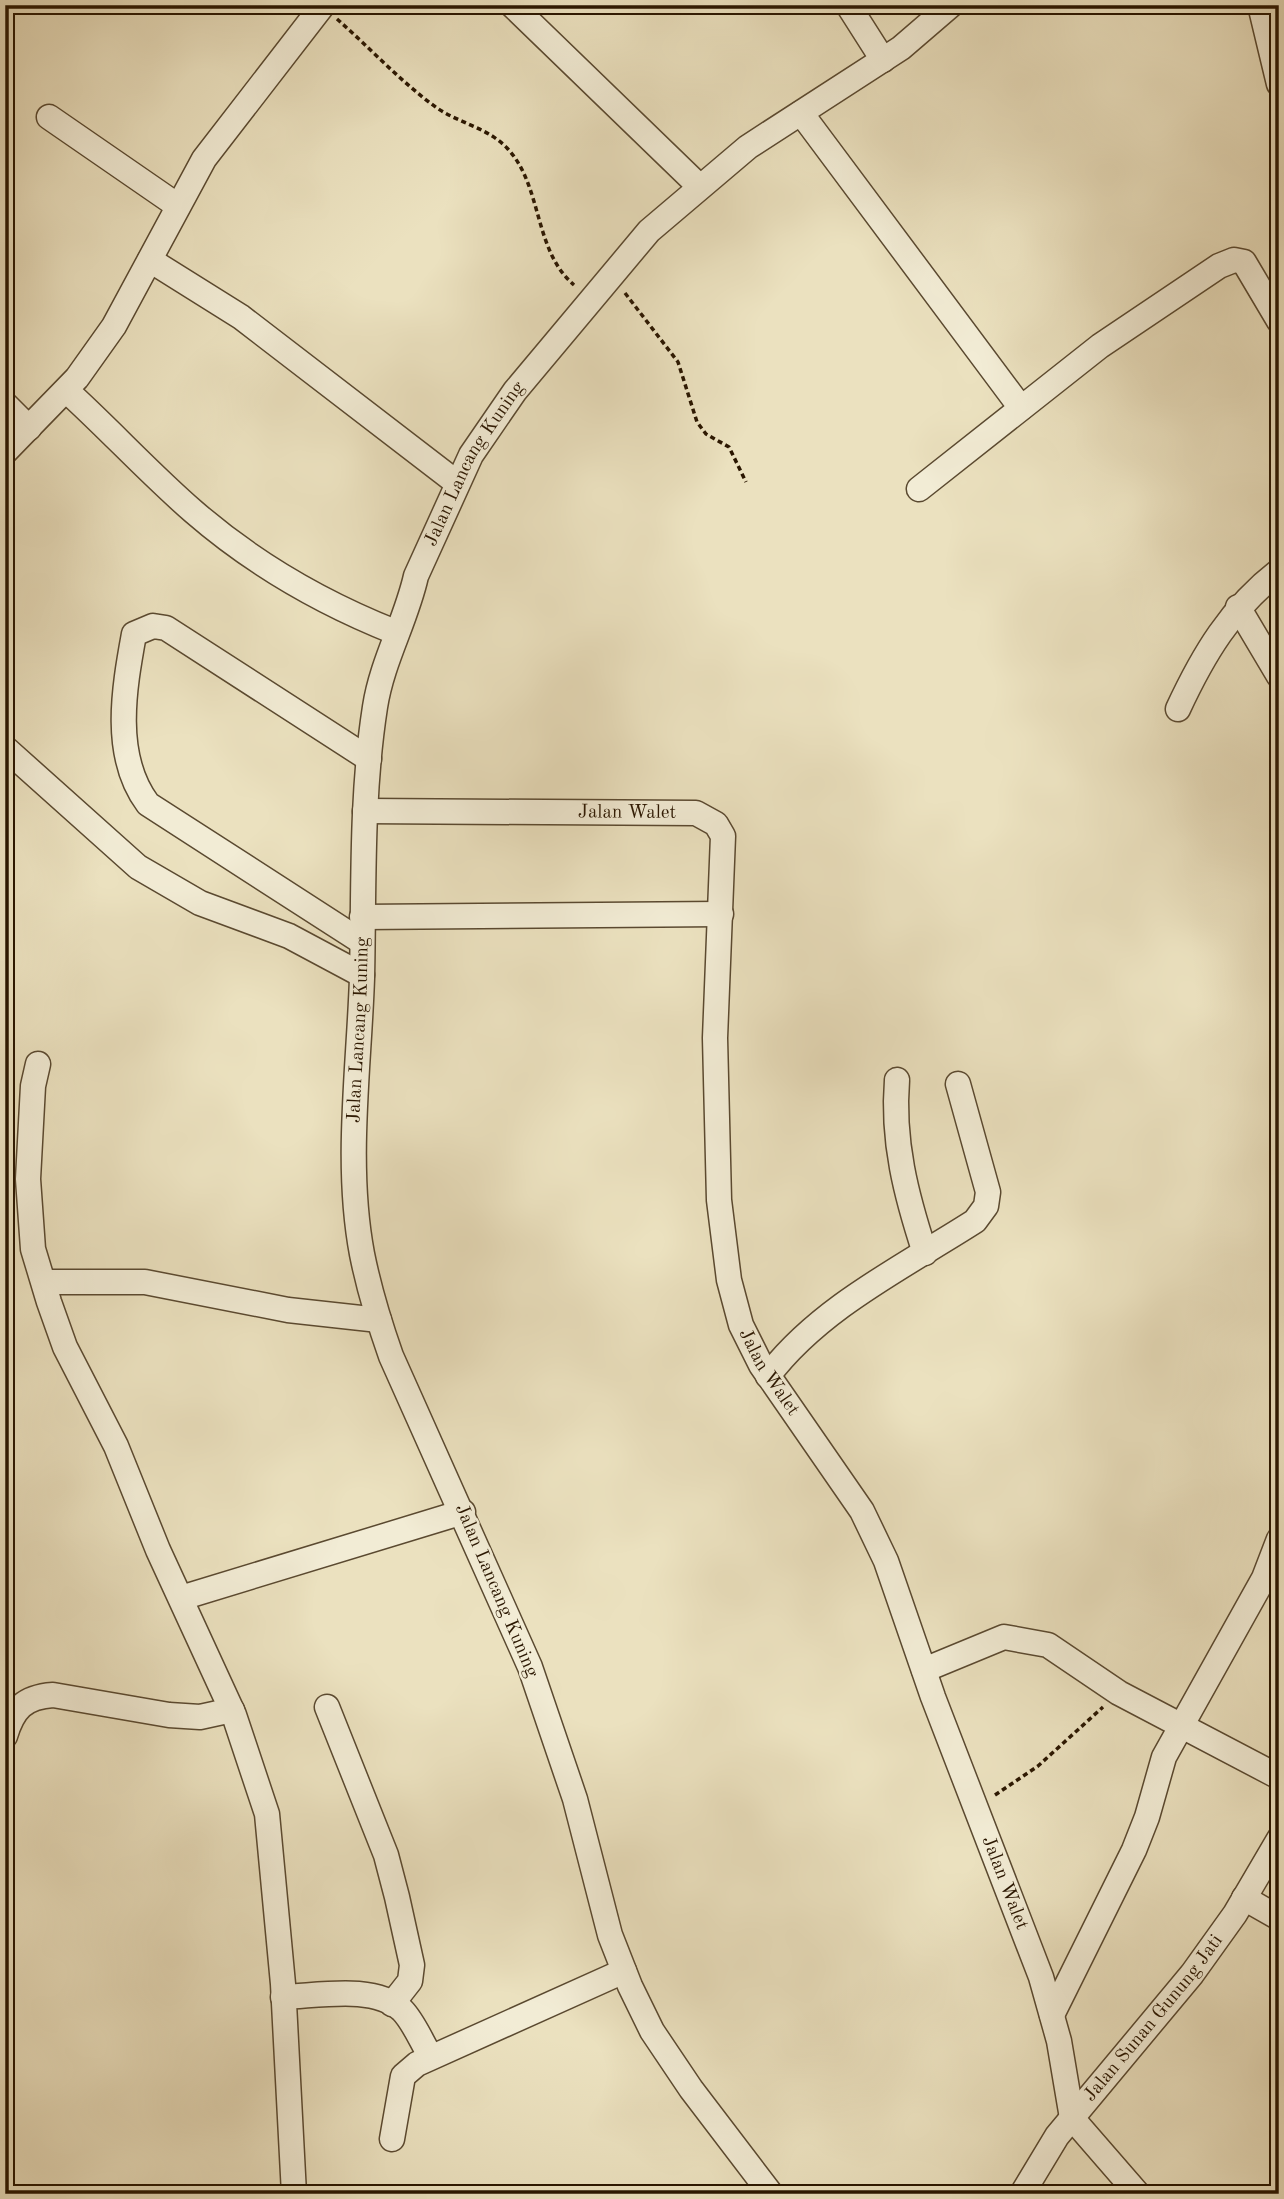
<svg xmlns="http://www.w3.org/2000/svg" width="1284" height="2199" font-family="'Old Standard TT',serif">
  <rect width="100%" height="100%" fill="#ebe1bf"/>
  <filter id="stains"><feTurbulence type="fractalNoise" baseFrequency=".00286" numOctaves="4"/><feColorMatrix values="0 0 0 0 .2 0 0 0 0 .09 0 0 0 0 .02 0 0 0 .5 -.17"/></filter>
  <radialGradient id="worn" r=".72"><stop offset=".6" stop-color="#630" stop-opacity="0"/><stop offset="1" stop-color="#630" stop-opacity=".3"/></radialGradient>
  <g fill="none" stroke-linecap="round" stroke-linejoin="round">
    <defs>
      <g id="minor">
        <polyline points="512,5 699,186"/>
        <polyline points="848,5 883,60"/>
        <polyline points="1260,5 1279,84"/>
        <polyline points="801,113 1021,408"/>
        <polyline points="49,117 178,206"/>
        <polyline points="150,260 241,317 457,483"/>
        <path d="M 67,391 C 110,430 150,474 194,512 C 254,564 322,603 395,632"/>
        <polyline points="5,404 29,428"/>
        <polyline points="5,452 77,378 114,326 204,159 323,5"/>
        <polyline points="919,489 1100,346 1219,266 1234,260 1244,262 1279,321"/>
        <polyline points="1238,607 1279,676"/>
        <path d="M 1178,709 C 1203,655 1231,608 1279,571"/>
        <polyline points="5,748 138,867 200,903 289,936 362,975"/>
        <path id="s1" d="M 365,811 L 696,813 L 716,824 L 723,836 L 715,1038 L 719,1200 L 729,1280 L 741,1325 L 761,1365 L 862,1511 L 886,1561 L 933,1697 L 1041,1977 L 1059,2041 L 1072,2118 L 1138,2194"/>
        <polyline points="362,917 721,914"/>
        <path d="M 362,942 L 148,804 C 112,756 124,689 134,634 L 153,626 L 166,628 L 369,759"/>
        <polyline points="38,1064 33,1086 28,1179 33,1249 49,1302 65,1347 116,1446 158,1550 234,1715 267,1814 283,1984 294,2194"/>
        <path d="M 897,1080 C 892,1141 906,1195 925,1253"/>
        <polyline points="44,1282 145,1282 288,1310 379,1320"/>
        <path d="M 768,1376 C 819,1308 905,1266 975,1221 L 986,1206 L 988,1192 L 958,1084"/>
        <polyline points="181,1598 463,1512"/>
        <polyline points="924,1670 1004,1637 1048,1645 1119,1693 1279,1777"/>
        <polyline points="327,1707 386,1855 397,1897 412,1965 410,1981 392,2004"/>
        <path d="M 5,1736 C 13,1709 24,1697 53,1695 L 169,1715 L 200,1717 L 232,1710"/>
        <polyline points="1244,1898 1279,1918"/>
        <path d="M 283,1997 C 318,1996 374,1984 402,2010 C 414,2022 422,2043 431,2057"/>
        <polyline points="1052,2015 1134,1850 1147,1817 1164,1757 1264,1578 1279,1539"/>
        <polyline points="392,2139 403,2076 417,2064 624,1971"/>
        <path id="s2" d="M 771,2194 L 691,2089 L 652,2031 L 630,1986 L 610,1935 L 575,1799 L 530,1667 L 391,1356 C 379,1322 369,1289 362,1254 C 345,1164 359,1068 362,978 C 364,887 361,797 375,707 C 382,661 406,621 416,576 L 471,455 L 515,391 L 649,231 L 748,147 L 901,48 L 951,5"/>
        <path id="s3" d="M 1022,2194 L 1057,2136 L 1192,1974 L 1235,1914 L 1279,1839"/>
      </g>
    </defs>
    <!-- minor casing -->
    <use href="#minor" stroke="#5a4930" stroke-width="27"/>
    <!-- path -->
    <g stroke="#2a1600" stroke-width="3.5" stroke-dasharray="5 3.5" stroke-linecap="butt">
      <path d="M 337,19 C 370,48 402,83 437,108 C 459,123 488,128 507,148 C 543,186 533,250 574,285"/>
      <polyline points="625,293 678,362 697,422 706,434 729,447 746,482"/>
      <polyline points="995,1795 1038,1766 1103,1707"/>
    </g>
    <!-- minor -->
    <use href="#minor" stroke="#f2ecd5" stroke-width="24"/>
  </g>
  <g text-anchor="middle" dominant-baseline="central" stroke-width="5" stroke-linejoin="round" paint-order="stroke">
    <!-- street labels -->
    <g font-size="19" fill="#2a1600" stroke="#f2ecd5">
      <text stroke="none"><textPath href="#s2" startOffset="1846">Jalan Lancang Kuning</textPath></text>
      <text stroke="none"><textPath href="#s1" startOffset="262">Jalan Walet</textPath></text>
      <text stroke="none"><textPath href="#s2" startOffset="1258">Jalan Lancang Kuning</textPath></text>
      <text stroke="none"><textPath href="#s1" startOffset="914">Jalan Walet</textPath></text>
      <text transform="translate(496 1591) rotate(67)">Jalan Lancang Kuning</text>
      <text stroke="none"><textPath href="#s1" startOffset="1480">Jalan Walet</textPath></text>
      <text stroke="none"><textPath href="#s3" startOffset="220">Jalan Sunan Gunung Jati</textPath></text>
    </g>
  </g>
  <!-- margin -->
  <rect width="1284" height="2199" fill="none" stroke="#ebe1bf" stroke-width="28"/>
  <rect x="7" y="7" width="1270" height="2185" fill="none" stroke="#2a1600" stroke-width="3.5"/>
  <rect x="14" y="14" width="1256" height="2171" fill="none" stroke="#2a1600" stroke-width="2"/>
  <rect width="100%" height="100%" filter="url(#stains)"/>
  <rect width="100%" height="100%" fill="url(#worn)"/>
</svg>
